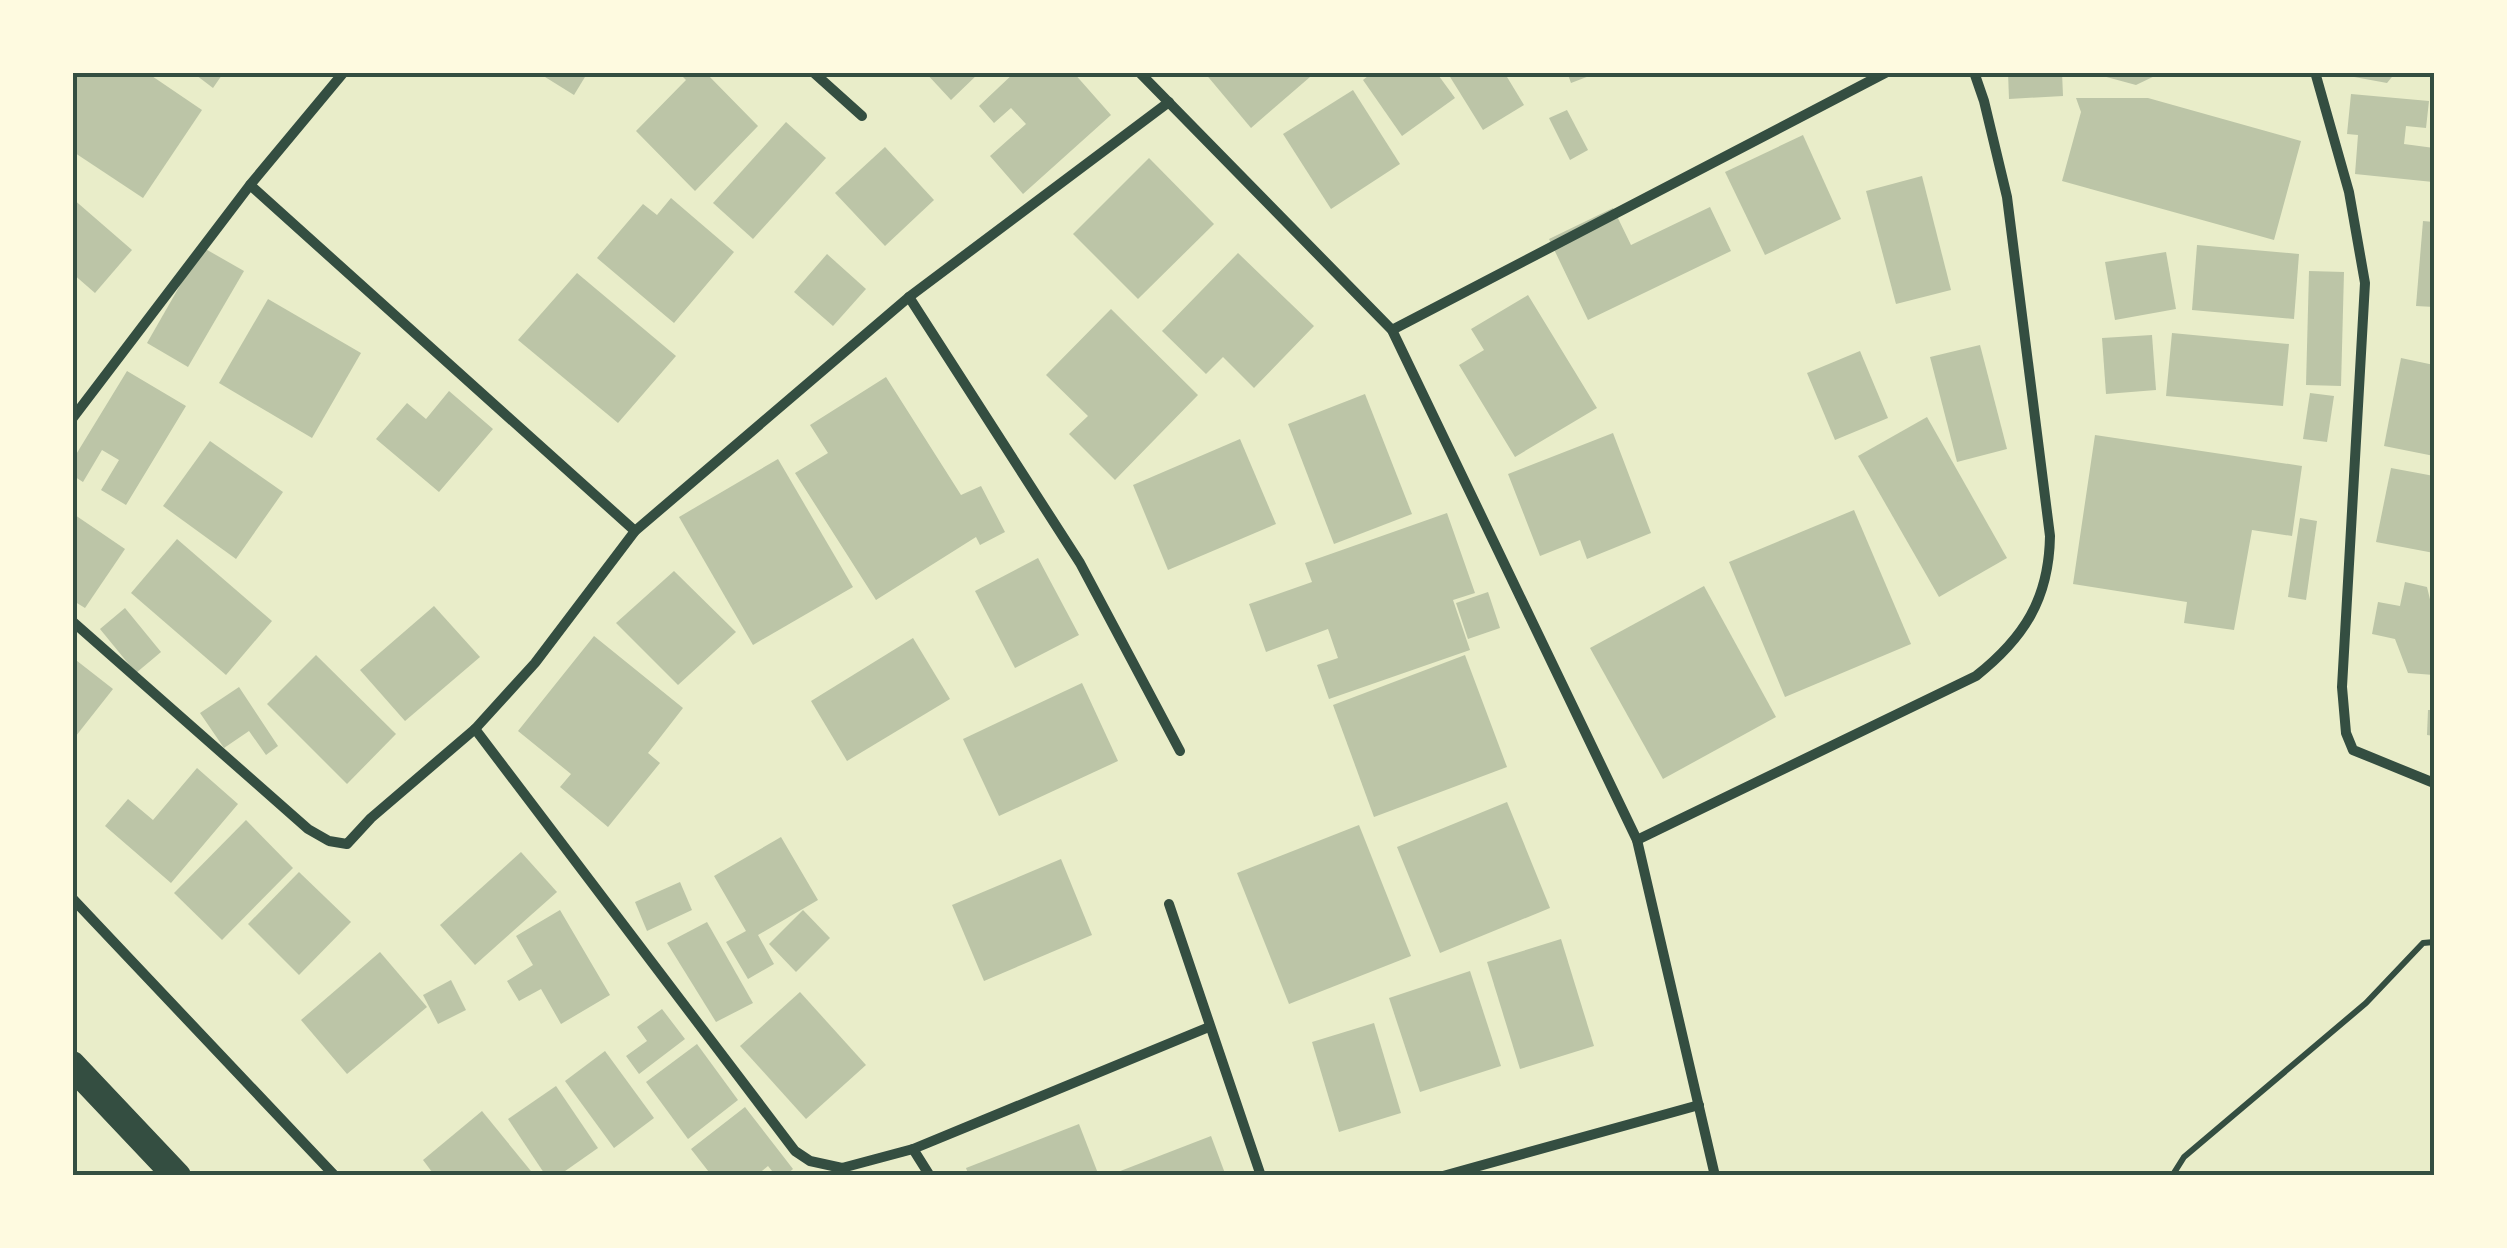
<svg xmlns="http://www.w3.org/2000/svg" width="2507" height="1248" font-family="Ubuntu,sans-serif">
  <rect width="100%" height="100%" fill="#e9edc9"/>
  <!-- building -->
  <g fill="#bcc5a7">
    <polygon points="72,72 146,72 202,110 143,198 72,151"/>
    <polygon points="192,72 224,72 213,88"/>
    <polygon points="537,72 588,72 574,95"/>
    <polygon points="678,72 705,72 758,126 695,191 636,131 686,80"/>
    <polygon points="925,72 980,72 951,100"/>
    <polygon points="1015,72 1073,72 1111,115 1023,194 990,156 1026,124 1011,108 994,123 979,106"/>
    <polygon points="1204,72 1306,72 1310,77 1251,128"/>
    <polygon points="1373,72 1436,72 1455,98 1402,136 1363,80"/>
    <polygon points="1447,72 1504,72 1524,105 1483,130"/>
    <polygon points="1567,72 1597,72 1597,73 1571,83"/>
    <polygon points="2008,72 2062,72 2063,96 2009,99"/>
    <polygon points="2088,72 2163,72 2136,85"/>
    <polygon points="2327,72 2396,72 2387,83"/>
    <polygon points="1353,90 1400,164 1331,209 1283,134"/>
    <polygon points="2351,94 2429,101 2426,128 2406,126 2404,144 2434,148 2433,182 2355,174 2358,135 2347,134"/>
    <polygon points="2076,98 2148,98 2301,141 2274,240 2062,181 2081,112"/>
    <polygon points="1567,110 1588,150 1570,160 1549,118"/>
    <polygon points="786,122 826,158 753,239 713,203"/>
    <polygon points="1803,135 1841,219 1765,255 1725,172"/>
    <polygon points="885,147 934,200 885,246 835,193"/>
    <polygon points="1149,158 1214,224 1138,299 1073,234"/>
    <polygon points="1922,176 1951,290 1896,304 1866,191"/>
    <polygon points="72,198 132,250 95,293 72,273"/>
    <polygon points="671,198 734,252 674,323 597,258 643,204 657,215"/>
    <polygon points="1710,207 1731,251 1588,320 1549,239 1613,208 1631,245"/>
    <polygon points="2423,221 2434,222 2434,307 2416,306"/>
    <polygon points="2197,245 2299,254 2294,319 2192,310"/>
    <polygon points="202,247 244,271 188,367 147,343"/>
    <polygon points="2166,252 2176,309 2115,320 2105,262"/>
    <polygon points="1238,253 1314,326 1254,388 1223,357 1206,374 1162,331"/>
    <polygon points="827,254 866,289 833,326 794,292"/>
    <polygon points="2309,271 2344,272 2341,386 2306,385"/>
    <polygon points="577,273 676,356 618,423 518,340"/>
    <polygon points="1528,295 1597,408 1515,457 1459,365 1484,350 1471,329"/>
    <polygon points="268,299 361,353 312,438 219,383"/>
    <polygon points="1111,309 1198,395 1115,480 1069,434 1088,416 1046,375"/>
    <polygon points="2172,333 2289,344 2283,406 2166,396"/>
    <polygon points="2152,335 2156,390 2106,394 2102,338"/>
    <polygon points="1980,345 2007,449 1957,462 1930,357"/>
    <polygon points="1860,351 1888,418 1835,440 1807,373"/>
    <polygon points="2401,358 2434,365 2434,456 2384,446"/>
    <polygon points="127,371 186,406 126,505 101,490 119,460 102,450 83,482 72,475 72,461"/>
    <polygon points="886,377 961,495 981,486 1005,532 980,545 976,537 876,600 795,473 828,453 810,425"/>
    <polygon points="449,391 493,429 439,492 376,439 407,403 426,419"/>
    <polygon points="2310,393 2334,396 2327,442 2303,439"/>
    <polygon points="1365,394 1412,514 1334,544 1288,424"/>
    <polygon points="1927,417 2007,558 1939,597 1858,456"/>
    <polygon points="1613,433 1651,533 1587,559 1580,540 1540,556 1508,474"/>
    <polygon points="2095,435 2302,466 2292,536 2252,530 2234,630 2184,623 2187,602 2073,584"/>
    <polygon points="1240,439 1276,524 1168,570 1133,485"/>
    <polygon points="210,441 283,492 236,559 163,506"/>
    <polygon points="778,459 853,587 753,645 679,517"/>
    <polygon points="2391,468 2434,476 2434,553 2376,542"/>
    <polygon points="1854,510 1911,644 1785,697 1729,562"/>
    <polygon points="1447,513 1475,593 1453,600 1470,650 1329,699 1317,665 1338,658 1328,629 1266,652 1249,604 1312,582 1305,563"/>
    <polygon points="75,515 125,549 85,608 72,600 72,519"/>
    <polygon points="2300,518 2317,521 2306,600 2288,597"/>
    <polygon points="177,539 272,621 226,675 131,593"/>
    <polygon points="1038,558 1079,635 1015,668 975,591"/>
    <polygon points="674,571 736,632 678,685 616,623"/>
    <polygon points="2405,582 2427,587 2434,616 2434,675 2408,673 2395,639 2372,634 2378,602 2400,606"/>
    <polygon points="1704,586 1776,717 1663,779 1590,648"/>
    <polygon points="1488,592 1500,628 1468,639 1456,603"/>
    <polygon points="434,606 480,657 405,721 360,670"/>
    <polygon points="125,608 161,652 136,673 100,629"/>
    <polygon points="594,636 683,708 648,753 660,763 608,827 560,787 571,774 518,731"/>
    <polygon points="913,638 950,699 847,761 811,701"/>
    <polygon points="316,655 396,734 347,784 267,704"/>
    <polygon points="1465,655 1507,767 1374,817 1333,705"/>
    <polygon points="72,657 113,689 72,741"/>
    <polygon points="1082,683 1118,761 999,816 963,739"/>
    <polygon points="239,687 278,746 266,755 249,731 224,748 200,713"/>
    <polygon points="2428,710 2434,710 2434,736 2427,735"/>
    <polygon points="197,768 238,804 171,883 105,826 128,799 153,820"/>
    <polygon points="1507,802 1550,908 1440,953 1397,847"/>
    <polygon points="246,820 293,868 222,940 174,893"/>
    <polygon points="1359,825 1411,956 1289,1004 1237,873"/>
    <polygon points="781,837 818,900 758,935 774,964 748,979 726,942 746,931 714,876"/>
    <polygon points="521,852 557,892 475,965 440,925"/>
    <polygon points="1061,859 1092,935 984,981 952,905"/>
    <polygon points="299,872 351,922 299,975 248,924"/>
    <polygon points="680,882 692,910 647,931 635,902"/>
    <polygon points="560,910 610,995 561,1024 541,989 519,1001 507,981 533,965 516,936"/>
    <polygon points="803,910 830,938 796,972 769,944"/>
    <polygon points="707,922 753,1003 716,1022 667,943"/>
    <polygon points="1561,939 1594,1046 1520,1069 1487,962"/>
    <polygon points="380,952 427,1007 347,1074 301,1020"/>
    <polygon points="1470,971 1501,1066 1420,1092 1389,998"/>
    <polygon points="451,980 466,1010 438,1024 423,995"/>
    <polygon points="800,992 866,1065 806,1119 740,1046"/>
    <polygon points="662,1009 685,1039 639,1074 626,1056 647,1041 637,1027"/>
    <polygon points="1374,1023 1401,1113 1339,1132 1312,1042"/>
    <polygon points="697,1044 738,1100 688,1139 646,1082"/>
    <polygon points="605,1051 654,1118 614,1148 565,1081"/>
    <polygon points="556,1086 598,1148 558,1176 546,1176 508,1119"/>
    <polygon points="745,1107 793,1169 785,1176 776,1176 768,1166 756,1176 712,1176 691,1149"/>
    <polygon points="482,1111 535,1176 435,1176 423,1160"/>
    <polygon points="1079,1124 1099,1176 969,1176 966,1168"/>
    <polygon points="1211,1136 1226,1176 1110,1176 1110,1175"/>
  </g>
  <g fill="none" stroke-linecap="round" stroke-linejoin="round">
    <!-- path -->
    <polyline stroke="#344e41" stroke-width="6" points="2172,1176 2184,1157 2366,1003 2423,943 2434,942"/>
    <!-- minor -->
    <g stroke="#344e41" stroke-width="10">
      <polyline points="813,72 862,116"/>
      <polyline points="1139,72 1392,330 1637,840 1715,1176"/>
      <polyline points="2315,72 2349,192 2365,283 2342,687 2346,733 2353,750 2434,783"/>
      <polyline points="250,185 635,531"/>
      <polyline points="909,297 1080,563 1180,751"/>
      <polyline points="1392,330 1887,72"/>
      <polyline points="72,419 250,185 344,72"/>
      <polyline points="72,621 308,829 329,841 347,844 371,818 475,729 535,663 635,531 909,297 1169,102"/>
      <polyline points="475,729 795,1151 810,1161 842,1168 913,1149 1209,1027"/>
      <path d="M 1637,840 L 1976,676 C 2024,638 2049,599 2050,536 L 2007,197 L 1984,101 L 1974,72"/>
      <polyline points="72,898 335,1176"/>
      <polyline points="1169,904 1261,1176"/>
      <polyline points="913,1149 930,1176"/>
      <polyline points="1443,1176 1699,1105"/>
    </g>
    <!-- trunk -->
    <polyline stroke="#344e41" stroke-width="28" points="72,1065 177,1176"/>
  </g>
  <!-- border -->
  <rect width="2507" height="1248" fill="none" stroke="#fefae0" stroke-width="150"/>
  <rect x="75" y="75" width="2357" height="1098" fill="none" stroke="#344e41" stroke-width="4"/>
</svg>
